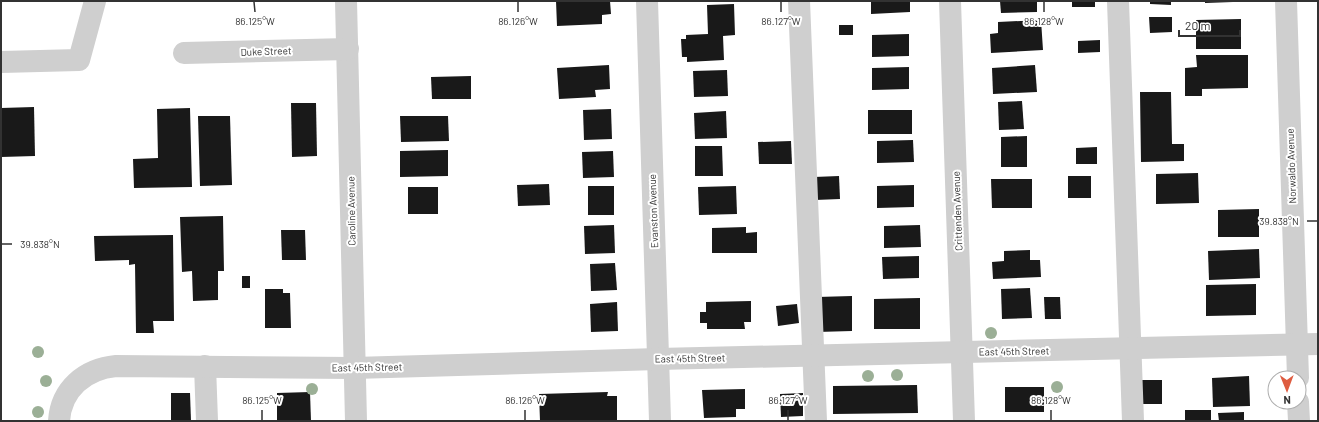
<svg xmlns="http://www.w3.org/2000/svg" width="1319" height="422" font-family="Barlow,sans-serif">
  <rect width="100%" height="100%" fill="#fff"/>
  <!-- building -->
  <g fill="#191919">
    <polygon points="556,1 610,1 611,14 602,15 602,24 557,26"/>
    <polygon points="871,1 910,1 910,12 871,14"/>
    <polygon points="1000,1 1037,1 1037,12 1001,13"/>
    <rect x="1072" y="1" width="23" height="6"/>
    <polygon points="1150,1 1171,1 1171,5 1150,4"/>
    <polygon points="1205,1 1233,1 1233,2 1205,3"/>
    <polygon points="734,4 735,35 723,36 724,60 687,62 687,57 682,57 681,39 686,39 686,35 708,34 707,5"/>
    <polygon points="1149,17 1172,17 1172,32 1150,33"/>
    <polygon points="1241,19 1241,49 1196,49 1196,20"/>
    <polygon points="1041,20 1043,50 991,53 990,34 998,33 998,22"/>
    <rect x="839" y="25" width="14" height="10"/>
    <polygon points="909,34 909,56 872,57 872,35"/>
    <polygon points="1100,40 1100,52 1078,53 1078,41"/>
    <polygon points="1196,55 1248,55 1248,88 1202,89 1202,96 1185,96 1185,68 1197,67"/>
    <polygon points="609,65 610,89 595,90 596,97 559,99 557,68"/>
    <polygon points="1035,65 1037,92 993,94 992,68"/>
    <polygon points="909,67 909,89 872,90 872,68"/>
    <polygon points="727,70 728,96 694,97 693,71"/>
    <polygon points="471,76 471,99 432,99 431,77"/>
    <polygon points="1140,92 1171,92 1172,144 1184,144 1184,161 1141,162"/>
    <polygon points="1022,101 1024,129 999,130 998,102"/>
    <polygon points="291,103 316,103 317,156 292,157"/>
    <polygon points="34,107 35,156 1,157 1,108"/>
    <polygon points="190,108 192,187 134,188 133,159 158,158 157,109"/>
    <polygon points="611,109 612,139 584,140 583,110"/>
    <rect x="868" y="110" width="44" height="24"/>
    <polygon points="726,111 727,138 695,139 694,113"/>
    <polygon points="198,116 230,116 232,185 200,186"/>
    <polygon points="400,116 448,116 449,141 401,142"/>
    <polygon points="1027,136 1027,167 1001,167 1001,137"/>
    <polygon points="913,140 914,162 877,163 877,141"/>
    <polygon points="791,141 792,164 759,164 758,142"/>
    <polygon points="695,146 722,146 723,176 695,176"/>
    <polygon points="1097,147 1097,164 1076,164 1076,148"/>
    <polygon points="448,150 448,176 400,177 400,151"/>
    <polygon points="613,151 614,177 583,178 582,152"/>
    <polygon points="1198,173 1199,203 1156,204 1156,174"/>
    <polygon points="839,176 840,199 815,200 814,177"/>
    <rect x="1068" y="176" width="23" height="22"/>
    <polygon points="991,179 1032,179 1032,208 992,208"/>
    <polygon points="549,184 550,205 518,206 517,185"/>
    <polygon points="914,185 914,207 877,208 877,186"/>
    <rect x="588" y="186" width="26" height="29"/>
    <polygon points="736,186 737,214 699,215 698,187"/>
    <rect x="408" y="187" width="30" height="27"/>
    <polygon points="1259,209 1259,237 1218,237 1218,210"/>
    <polygon points="223,216 224,271 218,271 218,300 193,301 192,271 182,272 180,217"/>
    <polygon points="614,225 615,253 585,254 584,226"/>
    <polygon points="920,225 921,247 884,248 884,226"/>
    <polygon points="746,227 746,233 757,232 757,253 712,253 712,228"/>
    <polygon points="281,230 305,230 306,260 282,260"/>
    <polygon points="173,235 174,321 153,321 154,333 136,333 135,264 129,265 129,260 95,261 94,236"/>
    <polygon points="1259,249 1260,278 1209,280 1208,251"/>
    <polygon points="1030,250 1030,260 1040,260 1041,277 993,279 992,262 1004,261 1004,251"/>
    <polygon points="919,256 919,278 883,279 882,257"/>
    <polygon points="615,263 617,290 591,291 590,264"/>
    <rect x="242" y="276" width="8" height="12"/>
    <polygon points="1256,284 1256,315 1206,316 1206,285"/>
    <polygon points="1030,288 1032,318 1002,319 1001,289"/>
    <polygon points="265,289 283,289 283,293 290,293 291,328 265,328"/>
    <polygon points="852,296 852,331 817,332 817,297"/>
    <polygon points="1044,297 1060,297 1061,319 1045,319"/>
    <polygon points="920,298 920,329 874,329 874,299"/>
    <polygon points="751,301 751,322 744,322 745,329 707,329 707,323 700,323 700,312 706,312 706,302"/>
    <polygon points="617,302 618,331 591,332 590,304"/>
    <polygon points="797,304 799,323 778,326 776,306"/>
    <polygon points="1249,376 1250,406 1213,407 1212,378"/>
    <rect x="1139" y="380" width="23" height="24"/>
    <polygon points="917,385 918,413 833,414 833,386"/>
    <rect x="1005" y="387" width="39" height="25"/>
    <polygon points="745,389 745,409 736,409 736,417 704,418 702,390"/>
    <polygon points="310,392 311,421 277,421 277,393"/>
    <polygon points="608,392 607,396 617,396 617,421 540,421 539,394"/>
    <polygon points="171,393 190,393 191,421 171,421"/>
    <polygon points="803,393 803,416 781,417 780,394"/>
    <rect x="1185" y="410" width="26" height="11"/>
    <polygon points="1244,412 1244,421 1219,421 1218,413"/>
  </g>
  <g fill="none" stroke-linecap="round" stroke-linejoin="round">
    <!-- minor -->
    <g stroke="#cfcfcf" stroke-width="22">
      <polyline points="346,1 356,421"/>
      <polyline points="647,1 660,421"/>
      <polyline points="799,1 816,421"/>
      <polyline points="950,1 964,421"/>
      <polyline points="1118,1 1133,421"/>
      <polyline points="1286,1 1298,378"/>
      <polyline points="184,53 348,49"/>
      <polyline points="1,62 79,60 95,1"/>
      <polyline points="205,366 207,421"/>
      <polyline points="1298,402 1299,421"/>
      <path d="M 59,421 C 61,389 85,369 116,366 L 354,368 L 658,359 L 1318,344"/>
    </g>
  </g>
  <!-- trees -->
  <g fill="#9baf96">
    <circle cx="991" cy="333" r="6"/>
    <circle cx="38" cy="352" r="6"/>
    <circle cx="897" cy="375" r="6"/>
    <circle cx="868" cy="376" r="6"/>
    <circle cx="46" cy="381" r="6"/>
    <circle cx="1057" cy="387" r="6"/>
    <circle cx="312" cy="389" r="6"/>
    <circle cx="38" cy="412" r="6"/>
  </g>
  <!-- ticks -->
  <path fill="none" stroke="#323232" stroke-width="1.5" d="M 254,2 L 255,12M 518,2 L 518,12M 781,2 L 781,12M 1044,2 L 1044,12M 1307,221 L 1317,221M 2,244 L 12,244M 262,410 L 262,420M 525,410 L 525,420M 788,410 L 788,420M 1051,410 L 1051,420"/>
  <g text-anchor="middle" dominant-baseline="central" stroke-width="4" stroke-linejoin="round" paint-order="stroke">
    <!-- street labels -->
    <g font-size="10" fill="#323232" stroke="#fff">
      <text transform="translate(266 51) rotate(-2)">Duke Street</text>
      <text transform="translate(1291 166) rotate(-92)">Norwaldo Avenue</text>
      <text transform="translate(351 211) rotate(-91)">Caroline Avenue</text>
      <text transform="translate(653 211) rotate(-92)">Evanston Avenue</text>
      <text transform="translate(957 211) rotate(-92)">Crittenden Avenue</text>
      <text transform="translate(1014 351) rotate(-1)">East 45th Street</text>
      <text transform="translate(690 358) rotate(-1)">East 45th Street</text>
      <text transform="translate(367 367) rotate(-1)">East 45th Street</text>
    </g>
  </g>
  <g font-size="10" text-anchor="middle" fill="#323232" stroke="#fff" stroke-width="4" stroke-linejoin="round" paint-order="stroke">
    <text x="255" y="25">86.125°W</text>
    <text x="518" y="25">86.126°W</text>
    <text x="781" y="25">86.127°W</text>
    <text x="1044" y="25">86.128°W</text>
    <text x="1279" y="225">39.838°N</text>
    <text x="40" y="248">39.838°N</text>
    <text x="262" y="404">86.125°W</text>
    <text x="525" y="404">86.126°W</text>
    <text x="788" y="404">86.127°W</text>
    <text x="1051" y="404">86.128°W</text>
  </g>
  <!-- border -->
  <rect width="1319" height="422" fill="none" stroke="#323232" stroke-width="4"/>
  <!-- north arrow -->
  <g transform="translate(1287 390) rotate(179)"><circle r="19" fill="#ffffff" stroke="#adadad"/>
  <path d="M0-3L7 15L0 10L-7 15Z" fill="#de5c40"/>
  <text y="-6" font-size="11" font-weight="bold" text-anchor="middle" fill="#323232">N</text>
  </g>
  <!-- scale -->
  <path d="M1179 30v6h61v-6" fill="none" stroke="#323232" stroke-width="2"/>
  <text x="1185" y="30" font-size="12" fill="#323232" stroke="#ffffff" stroke-width="3" paint-order="stroke">20 m</text>
</svg>
